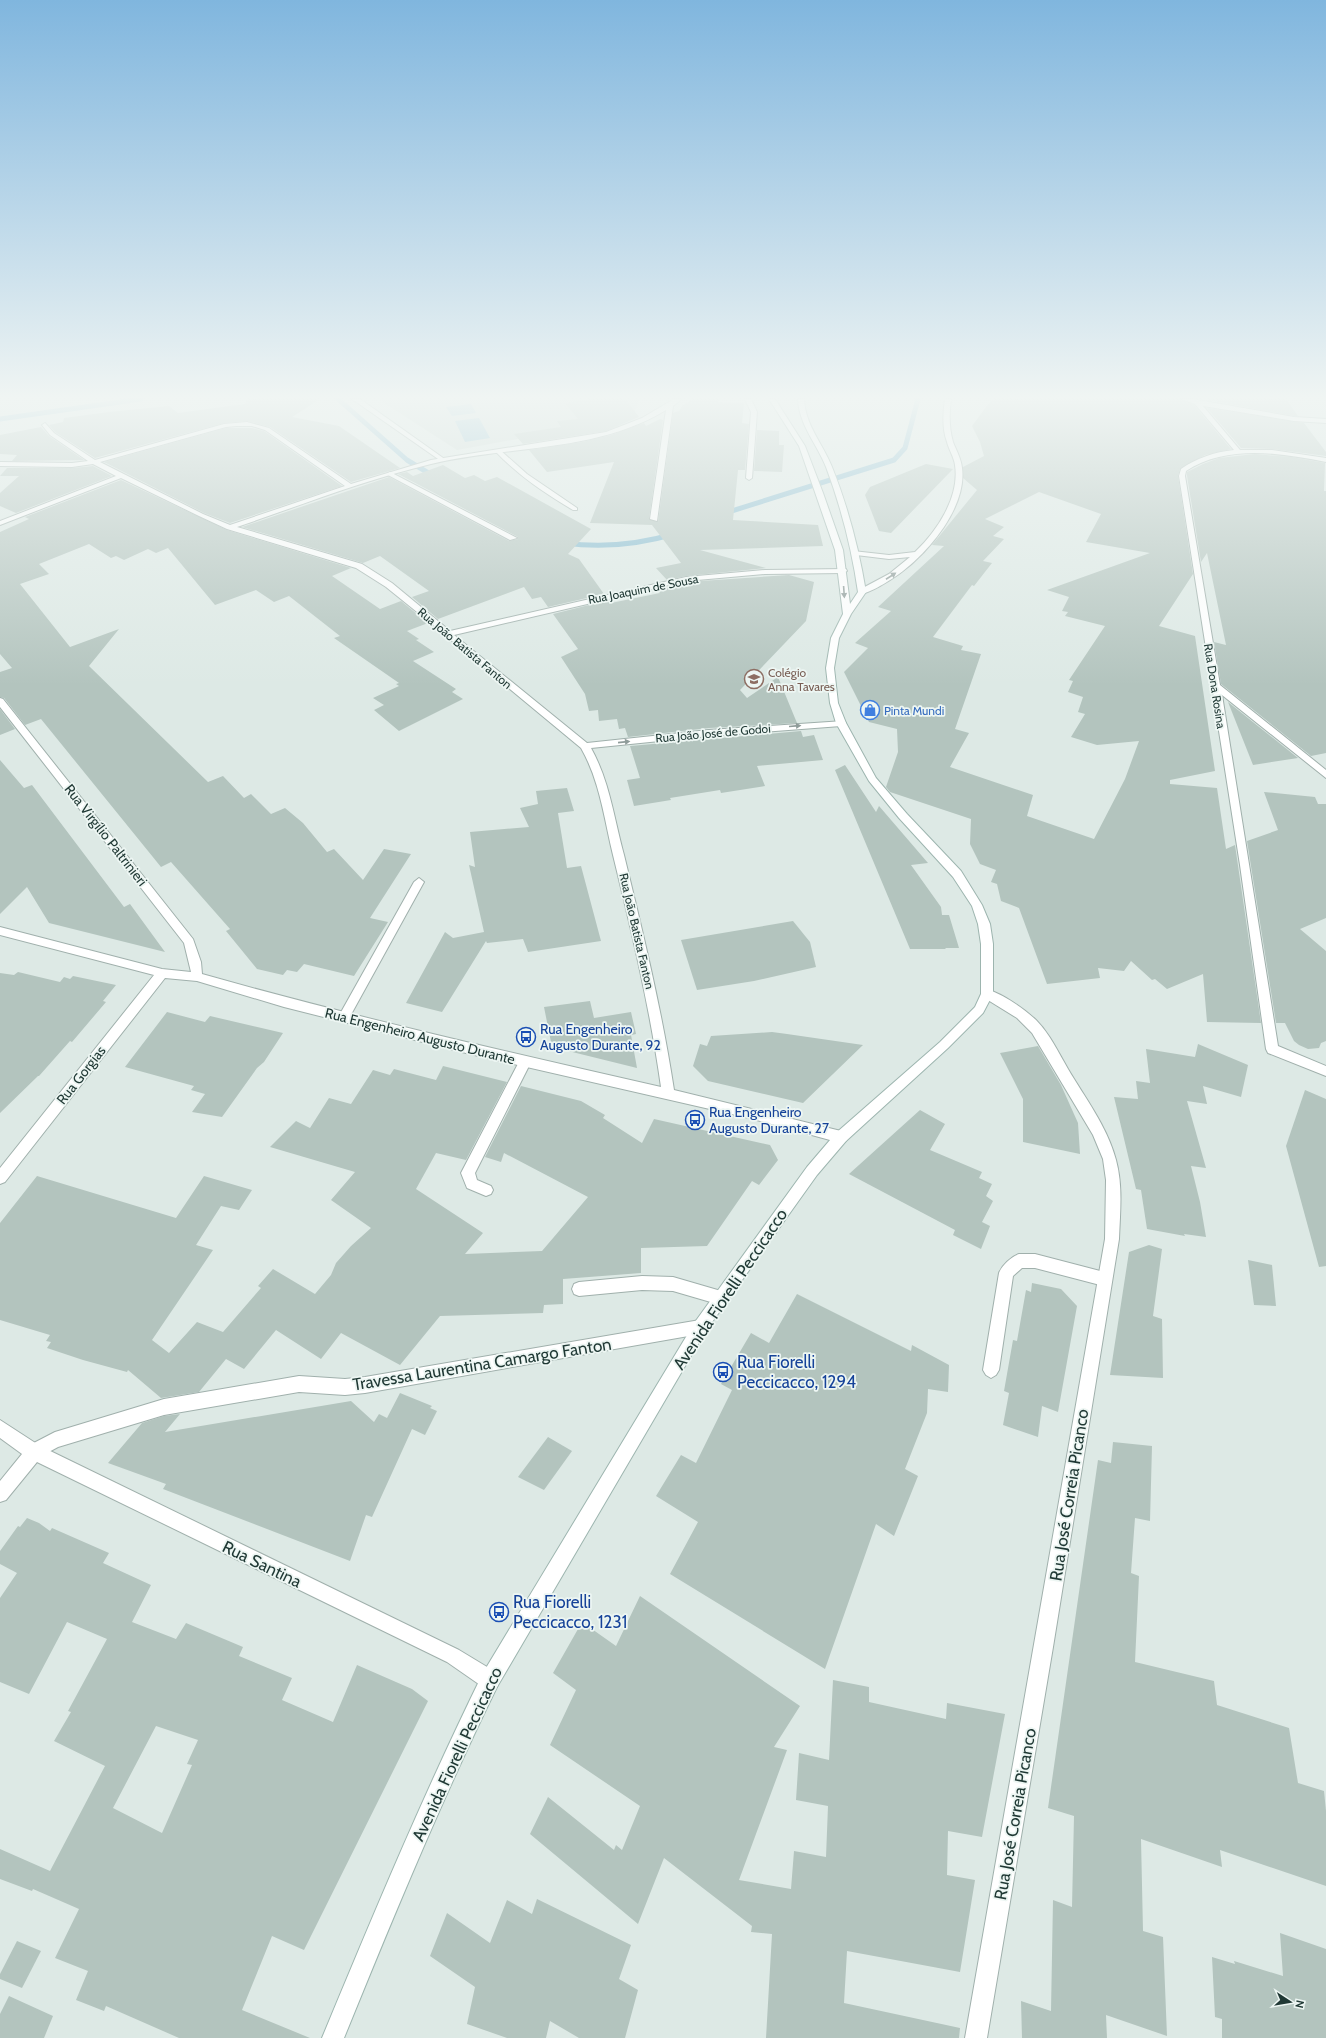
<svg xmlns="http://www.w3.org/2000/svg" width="1326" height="2038" font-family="Cabin,sans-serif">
  <rect width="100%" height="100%" fill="#dde9e5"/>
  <!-- built -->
  <polygon fill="#cbd9d4" points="378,399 639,399 633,418 457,450"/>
  <!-- water -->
  <g fill="#84bacf">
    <polygon points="471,404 476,413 452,416 446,407"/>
    <polygon points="479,418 490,438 465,442 455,421"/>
  </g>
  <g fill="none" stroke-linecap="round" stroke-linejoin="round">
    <!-- stream -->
    <g stroke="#84bacf" stroke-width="5">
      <polyline points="338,399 407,460 435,477"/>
      <polyline points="0,419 141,399"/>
      <polyline points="722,514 894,460 905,448 918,399"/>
      <path d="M 564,543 C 602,548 637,545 674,534"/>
    </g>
  </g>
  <!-- building -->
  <g fill="#b3c4be" fill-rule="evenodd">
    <polygon points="247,399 320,399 292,417 339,426 400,468 351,482 270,427 247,421 224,423 95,458 55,432 49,425 63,422 64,418 109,412 169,406 178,413 245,404"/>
    <polygon points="592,399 625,399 639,417 606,431 523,444 514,434 561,427 557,421 578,419 565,403"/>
    <polygon points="694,399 718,399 718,402 744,403 742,423 749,424 745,470 738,470 733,520 818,525 823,546 700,550 766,568 686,576 667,580 656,568 681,563 652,525 590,523 614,462 547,472 529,450 582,442 611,435 644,423 646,426 660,419 663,420 649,519 658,522 673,413 679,411 683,405"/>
    <path d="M 992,399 L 1180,399 L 1194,405 L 1231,449 L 1205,455 L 1180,469 L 1178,476 L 1193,574 L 1159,626 L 1195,636 L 1215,771 L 1170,780 L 1170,784 L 1217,788 L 1226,849 L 1235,845 L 1261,1023 L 1207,1022 L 1203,974 L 1167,989 L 1155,979 L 1152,980 L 1131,961 L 1124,971 L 1098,968 L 1100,978 L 1047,984 L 1019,908 L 1001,901 L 997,884 L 991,882 L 996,870 L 980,864 L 970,844 L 971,819 L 890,792 L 886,787 L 898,752 L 897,729 L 869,722 L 844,672 L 868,648 L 855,643 L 891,611 L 878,607 L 944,546 L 932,545 L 977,490 L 963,478 L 963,467 L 984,456 L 980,442 L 972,426 ZM 1039,492 L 1101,514 L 1086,542 L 1150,553 L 1047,590 L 1069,597 L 1062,611 L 1068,612 L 1065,616 L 1105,626 L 1069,680 L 1073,681 L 1068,692 L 1083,697 L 1078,712 L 1085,714 L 1071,737 L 1097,745 L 1139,741 L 1125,779 L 1094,839 L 1027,816 L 1033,795 L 950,767 L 969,733 L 955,729 L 981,654 L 961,650 L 963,646 L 933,637 L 972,585 L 974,586 L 992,563 L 983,561 L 1004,539 L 993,536 L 1004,527 L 985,519 Z"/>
    <polygon points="1203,399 1286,399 1298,416 1294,416"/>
    <polygon points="1207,408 1304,423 1326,452 1326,456 1272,449 1241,448"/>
    <polygon points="41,427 49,436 84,460 12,461 17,455 0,454 0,435"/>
    <polygon points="226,428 252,428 264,431 342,486 230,523 204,513 104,462"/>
    <polygon points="757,430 779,431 779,445 784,445 782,472 754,471"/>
    <polygon points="1255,454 1291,457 1325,463 1324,491 1326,491 1326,753 1311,756 1221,684 1214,642 1226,645 1207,553 1201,562 1187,476 1187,472 1203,464 1219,458"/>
    <polygon points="926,464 953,469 891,533 879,531 865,495 870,487"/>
    <polygon points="443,465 465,478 474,475 485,481 497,477 591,529 568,554 579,559 604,594 548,607 541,597 532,599 524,587 438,619 412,597 429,591 380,556 363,563 242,527 389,477 509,541 518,539 518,537 398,474 407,472 413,476"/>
    <polygon points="93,466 112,476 16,513 0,506 0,493 19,476 0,476 7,468 72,468"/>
    <polygon points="121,480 227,530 351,568 332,576 380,609 401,601 428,623 407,631 419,639 416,640 434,652 413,661 456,689 452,692 463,699 399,731 374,710 384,705 373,698 399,686 396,684 399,683 334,638 340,636 289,596 274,602 256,590 215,605 168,548 156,553 148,549 124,560 116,556 111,558 89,544 39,564 49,574 20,584 70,647 119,629 89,666 208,782 223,776 244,798 251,794 271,814 285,808 303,823 327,852 334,849 363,880 384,849 411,854 370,918 388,922 354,976 304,964 297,972 287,970 283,975 257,969 226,931 230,929 171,862 161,867 41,719 25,725 4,698 0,697 0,672 12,668 0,654 0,532 29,519 25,517"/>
    <polygon points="789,575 814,582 806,621 740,690 747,698 778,677 797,723 709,728 628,737 625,728 619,729 617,719 599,721 598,710 589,711 585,694 561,657 578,649 553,614 609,600 611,603 660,593 658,591 686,582"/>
    <polygon points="1228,702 1298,758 1253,765"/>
    <polygon points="0,709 15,729 0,735"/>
    <polygon points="801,731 803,737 814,735 823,760 757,766 765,786 721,793 720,790 670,798 671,800 634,806 627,780 640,778 630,746"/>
    <polygon points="0,760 24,788 32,785 124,907 130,904 165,952 49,923 27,887 0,914"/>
    <polygon points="845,765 876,812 879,806 928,863 911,865 941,907 942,915 949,915 959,948 945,948 946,949 910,949 835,770"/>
    <polygon points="567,788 574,811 558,813 567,868 581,866 601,941 528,952 523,939 487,943 486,941 442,1012 406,1003 445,932 453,938 484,932 469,865 475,867 470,832 529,827 520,808 538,804 536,791"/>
    <polygon points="1264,792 1315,797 1318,804 1326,804 1326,918 1300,929 1326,951 1326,1041 1321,1043 1319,1048 1308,1049 1299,1045 1294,1041 1285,1023 1276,1023 1247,841 1278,830"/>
    <polygon points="793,921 810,942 816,967 754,981 697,990 681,940"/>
    <polygon points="18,972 60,982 64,977 70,979 73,976 116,985 103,1001 106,1002 72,1042 70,1041 39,1076 38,1076 0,1113 0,973 14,975"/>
    <polygon points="590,1001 594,1018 631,1012 636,1034 631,1035 637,1068 552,1047 544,1007"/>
    <polygon points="167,1012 205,1022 210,1016 283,1033 264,1062 257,1068 222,1117 192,1112 205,1094 191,1090 194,1086 125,1067"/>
    <polygon points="772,1032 787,1034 863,1045 803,1103 708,1081 693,1066 700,1044 707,1046 711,1036"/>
    <polygon points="1198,1044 1248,1065 1241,1097 1203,1086 1207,1104 1187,1101 1206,1168 1191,1166 1200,1202 1206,1237 1184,1234 1185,1236 1147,1229 1141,1190 1136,1189 1114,1097 1138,1099 1136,1081 1150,1083 1146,1049 1195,1057"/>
    <polygon points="1038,1046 1061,1085 1078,1123 1080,1154 1023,1142 1023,1099 1000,1053"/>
    <polygon points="443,1066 507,1082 466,1160 436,1153 416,1189 483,1233 465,1254 542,1251 588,1197 504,1153 501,1162 485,1157 521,1086 581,1101 605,1115 603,1118 642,1143 654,1119 770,1145 778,1160 759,1185 752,1181 707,1246 641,1248 641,1273 563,1279 563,1304 544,1305 543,1313 440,1316 400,1365 341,1333 321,1359 276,1330 244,1369 226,1359 199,1392 161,1398 128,1370 127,1372 83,1360 47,1348 51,1342 46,1341 50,1335 0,1320 0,1223 37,1176 176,1218 204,1176 252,1190 239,1210 221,1206 196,1245 213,1250 152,1340 169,1353 197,1322 223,1332 261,1288 258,1286 273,1269 315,1294 331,1275 336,1263 351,1246 371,1228 331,1200 355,1172 270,1147 296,1121 310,1128 329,1098 351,1104 373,1070 390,1075 394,1069 436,1080"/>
    <polygon points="1305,1090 1326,1099 1326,1266 1319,1267 1286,1146"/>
    <polygon points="920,1110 945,1124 930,1150 982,1172 979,1178 992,1184 986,1196 993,1201 982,1222 990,1226 981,1249 953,1235 955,1230 849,1174"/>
    <polygon points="1149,1245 1162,1249 1153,1316 1162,1319 1163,1378 1110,1375 1129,1252"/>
    <polygon points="1248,1260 1272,1265 1276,1306 1254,1305"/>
    <polygon points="1032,1283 1061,1289 1077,1306 1058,1412 1042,1406 1038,1437 1003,1425 1009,1393 1004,1391 1013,1340 1017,1341 1026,1290 1031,1292"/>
    <polygon points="797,1294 911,1351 912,1345 949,1365 948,1392 928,1389 927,1413 905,1469 918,1476 894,1536 876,1524 825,1669 670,1574 698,1522 656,1496 681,1455 696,1463 732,1390 721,1384 751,1333 769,1343"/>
    <polygon points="400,1393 432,1406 430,1408 437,1411 425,1435 412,1429 372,1517 366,1515 350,1561 163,1489 166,1484 108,1463 142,1423 164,1416 180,1414 165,1432 351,1401 374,1422 379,1414 387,1418"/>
    <polygon points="548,1437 572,1451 544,1490 518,1477"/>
    <polygon points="1113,1442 1152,1446 1150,1521 1135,1518 1131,1573 1139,1576 1135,1662 1214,1681 1217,1705 1289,1728 1298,1783 1324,1791 1326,1811 1326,1886 1220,1850 1222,1867 1141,1839 1143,1931 1163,1937 1167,2036 1106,2015 1107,2038 1022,2038 1021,2001 1051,2011 1053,1900 1072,1907 1074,1816 1048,1808 1098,1460 1111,1463"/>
    <path d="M 27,1518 L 39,1523 L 50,1531 L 52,1528 L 109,1553 L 103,1563 L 151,1585 L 132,1622 L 176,1639 L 186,1623 L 243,1647 L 239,1656 L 292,1678 L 282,1700 L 333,1722 L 357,1665 L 412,1689 L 428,1701 L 304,1950 L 272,1936 L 242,2010 L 310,2038 L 179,2038 L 106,2006 L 104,2011 L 76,2000 L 88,1971 L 55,1958 L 79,1909 L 33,1889 L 32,1891 L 0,1879 L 0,1849 L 50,1871 L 105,1766 L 54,1741 L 71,1712 L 68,1711 L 107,1639 L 67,1622 L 29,1694 L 0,1682 L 0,1598 L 17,1573 L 0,1564 L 0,1551 L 18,1526 L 20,1527 ZM 156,1726 L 198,1740 L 187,1764 L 192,1765 L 162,1833 L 113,1808 Z"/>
    <polygon points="640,1596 800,1706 774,1747 787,1750 739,1880 791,1889 794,1851 826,1857 828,1806 796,1800 799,1753 829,1760 833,1680 869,1687 869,1702 946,1719 947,1703 1005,1714 982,1837 948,1831 947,1875 975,1880 960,1972 847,1951 844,2003 960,2028 959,2038 766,2038 772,1934 751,1932 752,1926 664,1858 638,1924 530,1834 548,1797 614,1850 616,1845 622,1850 640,1806 550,1745 576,1690 553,1673 582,1622 616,1646"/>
    <polygon points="537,1899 631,1945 619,1979 638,1990 625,2038 579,2038 550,2021 546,2038 507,2038 467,2024 475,1987 430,1956 447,1913 490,1943 507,1900 532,1914"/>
    <polygon points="1280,1933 1326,1949 1326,2038 1222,2038 1222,2019 1215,2017 1212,1957 1235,1964 1234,1961 1283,1976"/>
    <polygon points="17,1941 41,1951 22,1988 0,1979 0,1974"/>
    <polygon points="9,1996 53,2016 44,2038 0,2038 0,2014"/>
  </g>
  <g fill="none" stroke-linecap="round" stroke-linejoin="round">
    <defs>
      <g id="lane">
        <polygon points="352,399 360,399 446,460 441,461"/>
        <polygon points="745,399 751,399 757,412 752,478 749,480 746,478 751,412"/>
        <path d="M 496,450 L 500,450 L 527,474 L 577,508 L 577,510 L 573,510 C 545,493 519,476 496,452 Z"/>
        <polygon points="390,472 517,538 510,540 388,475 387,474"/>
        <polygon points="419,878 424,882 348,1020 340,1020 338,1017 340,1014 414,882"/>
        <polygon points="525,1057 529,1058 531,1062 475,1173 477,1180 491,1186 493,1190 491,1194 486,1196 467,1188 461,1173 521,1058"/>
        <path d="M 1019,1254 L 1035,1254 L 1104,1272 L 1109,1274 L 1111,1279 L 1109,1284 L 1104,1286 L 1035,1268 L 1022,1268 L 1013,1276 L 999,1370 L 996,1375 L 991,1378 L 986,1375 L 983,1370 L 999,1273 C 1002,1265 1011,1257 1019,1254 Z"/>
        <polygon points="642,1276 673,1277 721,1291 726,1293 728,1298 726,1303 721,1305 673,1291 642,1290 579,1296 574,1294 572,1289 574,1284 579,1282"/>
        <polygon points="700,1320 705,1322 708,1327 705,1332 700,1334 365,1393 345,1395 299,1392 164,1415 58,1447 34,1460 28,1458 26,1452 28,1446 55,1432 164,1399 299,1376 345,1379 365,1377"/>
      </g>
      <g id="street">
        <path d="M 674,399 L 682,399 L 673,406 L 657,521 L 650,519 L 666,410 C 596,453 509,445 431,464 C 365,480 301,505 237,527 L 362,564 L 392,583 L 450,631 L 686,577 L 765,570 L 846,569 L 847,571 L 843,573 L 765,574 L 686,581 L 454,635 L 587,743 L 709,730 L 844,721 L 846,723 L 841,726 L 709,736 L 591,748 C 610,782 614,819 624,855 C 643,933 662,1011 674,1090 L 841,1131 L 846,1133 L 848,1137 L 846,1141 L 841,1143 L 749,1118 L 470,1054 L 284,1007 L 197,981 L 165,978 L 5,1182 L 0,1184 L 0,1168 L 154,975 L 0,935 L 0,927 L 162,969 L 191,972 L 184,943 L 0,707 L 0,698 L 3,699 L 193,939 L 201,962 L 202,974 C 354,1017 507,1052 661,1087 C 650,1009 632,932 613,855 C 604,818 600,781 581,748 L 446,636 L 443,636 L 443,633 L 386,587 L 356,568 L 227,529 L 199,516 L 121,478 L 0,525 L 0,521 L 116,476 L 93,464 L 72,467 L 0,466 L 0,462 L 72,463 L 88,461 L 50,435 L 42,425 L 45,423 L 54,433 L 95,460 L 224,424 L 247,422 L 269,428 L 351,484 L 431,460 L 606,432 L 642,418 ZM 236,426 L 252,426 L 265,430 L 345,486 L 230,525 L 203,514 L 100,462 L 226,427 Z"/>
        <path d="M 945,399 L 951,399 C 949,413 949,428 953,442 C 956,450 961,458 962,468 C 967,507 929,552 899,574 C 892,579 868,595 859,594 L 859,590 L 889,574 L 910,557 L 889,559 L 856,555 L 852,553 L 853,551 L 889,555 L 915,552 C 937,531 960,497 955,465 C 954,457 949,450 947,442 C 942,429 943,413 945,399 Z"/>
        <path d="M 1181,399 L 1192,399 L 1294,417 L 1326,419 L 1326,423 L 1294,421 L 1203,406 L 1240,450 L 1272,450 L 1326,458 L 1326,462 C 1281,453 1227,444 1186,471 L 1185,476 L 1220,685 L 1326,770 L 1326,778 L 1222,695 L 1278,1046 L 1326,1066 L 1326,1076 L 1268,1053 L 1266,1049 L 1240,865 L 1179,476 L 1181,469 C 1197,458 1214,452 1234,450 L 1195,404 Z"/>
        <path d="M 987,989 C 1004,995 1023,1008 1036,1020 C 1050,1034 1058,1052 1068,1069 C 1085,1098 1107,1126 1116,1160 C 1123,1186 1120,1212 1119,1239 L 1053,1647 L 987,2038 L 965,2038 L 1105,1239 L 1106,1180 L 1103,1159 L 1093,1135 L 1032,1033 L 1017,1018 L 983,997 L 981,994 L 983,991 Z"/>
        <polygon points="0,1420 40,1446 459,1650 497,1673 499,1680 497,1687 490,1689 483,1687 447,1662 37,1462 6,1500 0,1502 0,1481 22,1454 0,1438"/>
      </g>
      <path id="secondary" d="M 769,399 L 775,399 L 805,446 L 823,493 L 843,550 L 850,604 L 858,592 C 852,550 841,507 826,467 C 817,444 799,425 798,399 L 804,399 C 805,425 823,444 832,467 C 848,507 859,549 866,592 L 851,614 L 839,638 L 834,668 L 838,703 L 846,723 L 876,778 L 907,814 L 961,871 L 982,905 L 990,924 L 993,944 L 993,994 L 983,1013 L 948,1048 L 846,1141 L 817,1175 L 705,1332 L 497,1687 C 441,1801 392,1920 344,2038 L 322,2038 C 373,1915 424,1793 483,1673 L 695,1322 L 807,1167 L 836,1133 L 940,1042 L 975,1007 L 981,994 L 981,944 L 978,924 L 972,906 L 953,877 L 899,818 L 869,781 L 836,723 L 830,703 L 826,668 L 831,638 L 843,614 L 835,550 L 799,446 Z"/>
    </defs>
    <!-- lane casing -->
    <use href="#lane" stroke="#a0b0ac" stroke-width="2"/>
    <!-- street casing -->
    <use href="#street" stroke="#a0b0ac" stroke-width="2"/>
    <!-- secondary casing -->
    <use href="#secondary" stroke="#9db5af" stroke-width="2"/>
    <!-- lane -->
    <use href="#lane" fill="#fff" fill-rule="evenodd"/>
    <!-- street -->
    <use href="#street" fill="#fff" fill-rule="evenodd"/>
    <!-- secondary -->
    <use href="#secondary" fill="#fff" fill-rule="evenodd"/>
  </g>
  <!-- one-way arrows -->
  <defs><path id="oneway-solid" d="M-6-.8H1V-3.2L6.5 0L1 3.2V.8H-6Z"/></defs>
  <g fill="#8f9c9a">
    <use href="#oneway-solid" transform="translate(891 576) rotate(-33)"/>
    <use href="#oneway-solid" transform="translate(844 592) rotate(86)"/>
    <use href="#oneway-solid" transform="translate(795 726) rotate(-5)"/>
    <use href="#oneway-solid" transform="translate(624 742) rotate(-6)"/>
  </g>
  <!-- sky -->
  <linearGradient id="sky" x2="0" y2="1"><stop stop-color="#80b6de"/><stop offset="0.58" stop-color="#f0f5f3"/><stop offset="1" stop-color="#f0f5f3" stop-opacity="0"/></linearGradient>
  <rect width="1326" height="685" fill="url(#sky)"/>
  <!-- icons -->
  <defs>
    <symbol id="school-ring" viewBox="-11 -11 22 22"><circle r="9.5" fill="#edf6f3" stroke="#8d6e63" stroke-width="1.5"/><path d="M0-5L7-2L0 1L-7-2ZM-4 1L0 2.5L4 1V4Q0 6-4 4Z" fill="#8d6e63"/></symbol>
    <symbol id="shop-ring" viewBox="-11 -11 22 22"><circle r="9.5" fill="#edf6f3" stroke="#3f7fe0" stroke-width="1.5"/><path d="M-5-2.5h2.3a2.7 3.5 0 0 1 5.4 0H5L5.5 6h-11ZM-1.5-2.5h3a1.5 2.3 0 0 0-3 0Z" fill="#3f7fe0"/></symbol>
    <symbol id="bus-ring" viewBox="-11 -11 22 22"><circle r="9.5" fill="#edf6f3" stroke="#1a4fb4" stroke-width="1.5"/><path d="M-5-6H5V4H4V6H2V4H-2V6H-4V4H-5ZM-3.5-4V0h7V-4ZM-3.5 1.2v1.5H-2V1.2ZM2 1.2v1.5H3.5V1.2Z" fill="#1a4fb4"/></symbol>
  </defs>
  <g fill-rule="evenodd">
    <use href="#school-ring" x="743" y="668" width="22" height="22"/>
    <use href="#shop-ring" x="859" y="699" width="22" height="22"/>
    <use href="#bus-ring" x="515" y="1026" width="22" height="22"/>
    <use href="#bus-ring" x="684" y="1109" width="22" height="22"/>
    <use href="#bus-ring" x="712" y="1361" width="22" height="22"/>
    <use href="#bus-ring" x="488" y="1601" width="22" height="22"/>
  </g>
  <g text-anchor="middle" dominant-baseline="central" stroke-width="3.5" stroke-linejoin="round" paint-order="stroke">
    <!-- far-street labels -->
    <g font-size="12" fill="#1f3834" stroke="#edf6f3">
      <text transform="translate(643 589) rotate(-11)">Rua Joaquim de Sousa</text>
      <text transform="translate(465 648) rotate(40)">Rua João Batista Fanton</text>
      <text transform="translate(1215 686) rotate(81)">Rua Dona Rosina</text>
      <text transform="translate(713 733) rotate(-5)">Rua João José de Godoi</text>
      <text transform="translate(637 931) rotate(77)">Rua João Batista Fanton</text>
    </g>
    <!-- far-education labels -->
    <g font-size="12" fill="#785e54" stroke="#edf6f3" text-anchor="start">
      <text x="768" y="672">Colégio<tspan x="768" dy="14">Anna Tavares</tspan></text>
    </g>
    <!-- far-shop labels -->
    <g font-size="12" fill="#366cbe" stroke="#edf6f3" text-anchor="start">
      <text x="884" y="710">Pinta Mundi</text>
    </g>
    <!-- street labels -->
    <g font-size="14" fill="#1f3834" stroke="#edf6f3">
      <text transform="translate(106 835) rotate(52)">Rua Virgílio Paltrinieri</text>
      <text transform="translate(420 1036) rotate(14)">Rua Engenheiro Augusto Durante</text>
      <text transform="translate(81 1075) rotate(-52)">Rua Gorgias</text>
    </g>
    <!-- transit labels -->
    <g font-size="14" fill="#164399" stroke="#edf6f3" text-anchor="start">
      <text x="540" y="1029">Rua Engenheiro<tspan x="540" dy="16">Augusto Durante, 92</tspan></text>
      <text x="709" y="1112">Rua Engenheiro<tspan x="709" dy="16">Augusto Durante, 27</tspan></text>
    </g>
    <!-- near-street labels -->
    <g font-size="17" fill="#1f3834" stroke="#edf6f3">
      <text transform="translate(730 1289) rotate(-56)">Avenida Fiorelli Peccicacco</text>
      <text transform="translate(482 1364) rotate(-9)">Travessa Laurentina Camargo Fanton</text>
      <text transform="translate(1069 1495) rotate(-81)">Rua José Correia Picanco</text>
      <text transform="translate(262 1564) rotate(26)">Rua Santina</text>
      <text transform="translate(457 1754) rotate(-65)">Avenida Fiorelli Peccicacco</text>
      <text transform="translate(1015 1814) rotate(-80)">Rua José Correia Picanco</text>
    </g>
    <!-- near-transit labels -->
    <g font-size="17" fill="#164399" stroke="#edf6f3" text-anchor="start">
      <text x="737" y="1362">Rua Fiorelli<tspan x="737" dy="20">Peccicacco, 1294</tspan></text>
      <text x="513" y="1602">Rua Fiorelli<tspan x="513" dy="20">Peccicacco, 1231</tspan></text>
    </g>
  </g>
  <!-- north arrow -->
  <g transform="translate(1290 2002) rotate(102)" stroke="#edf6f3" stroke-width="3" paint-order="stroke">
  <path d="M0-3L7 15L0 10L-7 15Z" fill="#1f3834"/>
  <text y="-6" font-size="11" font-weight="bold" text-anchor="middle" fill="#1f3834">N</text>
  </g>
</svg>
